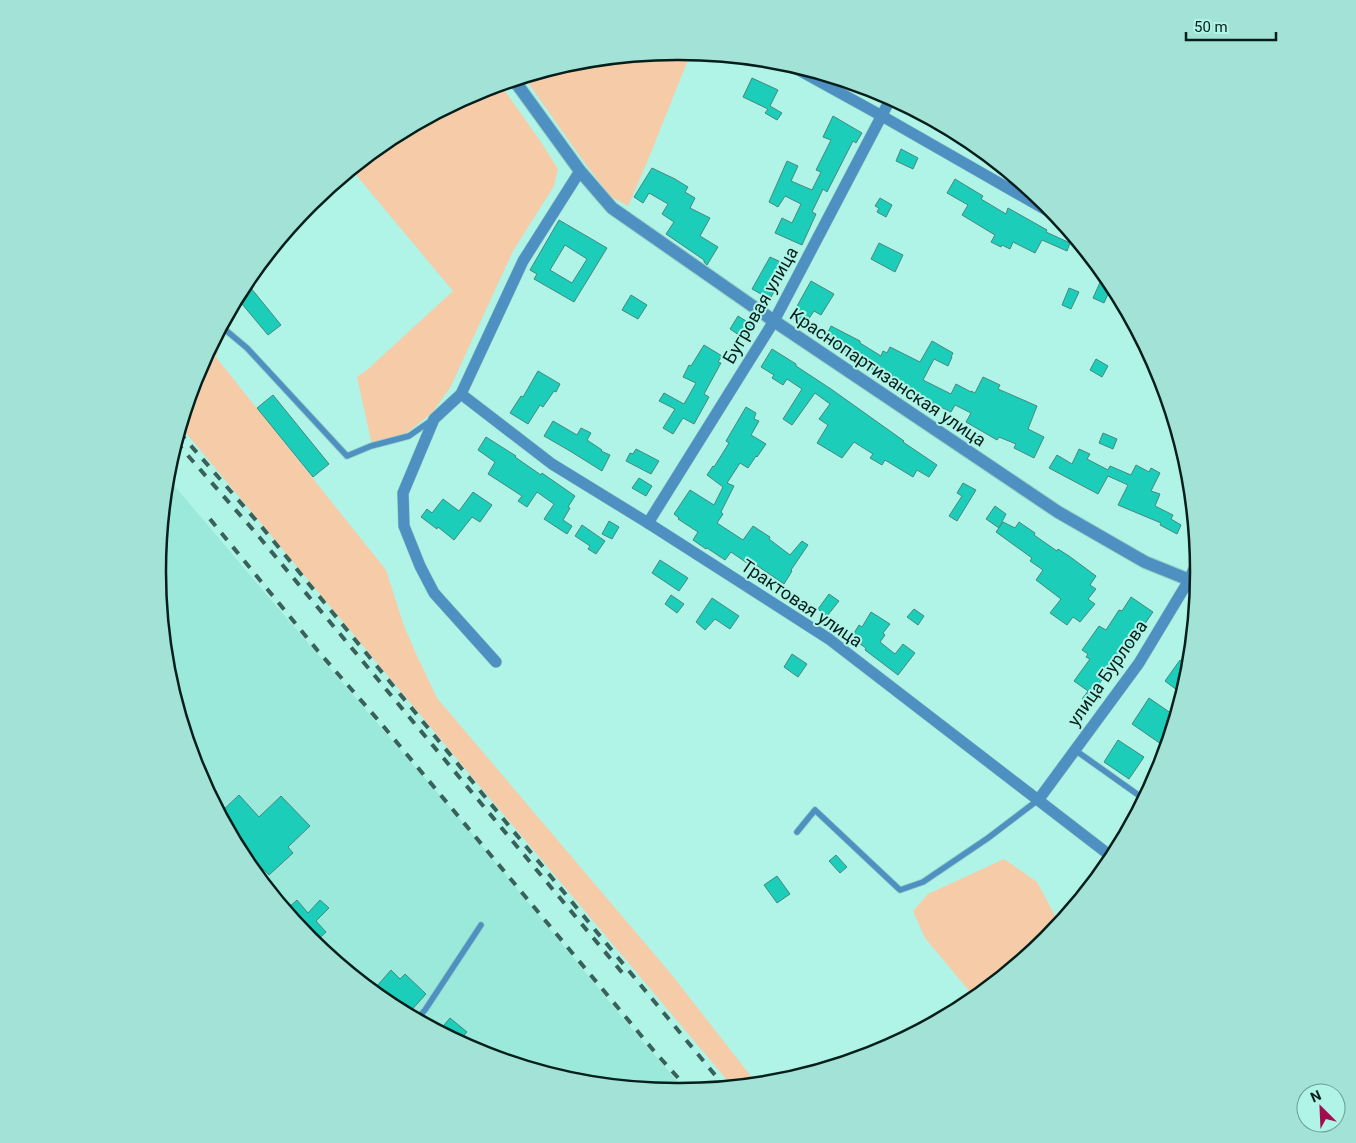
<svg xmlns="http://www.w3.org/2000/svg" width="1356" height="1143" font-family="Roboto,sans-serif">
  <rect width="100%" height="100%" fill="#b0f3e7"/>
  <!-- built -->
  <polygon fill="#9be9db" points="167,477 266,594 454,812 631,1028 686,1091 678,1092 576,1082 479,1052 389,1004 310,939 245,860 197,770 168,673 158,571"/>
  <!-- green -->
  <g fill="#f6cca8">
    <polygon points="667,52 688,60 648,160 628,206 611,197 584,162 524,77 577,61"/>
    <polygon points="500,84 541,142 558,169 554,186 513,251 451,386 432,413 408,432 388,441 372,445 357,377 368,369 453,291 352,170 389,139 479,91"/>
    <polygon points="212,346 218,354 215,356 386,570 404,626 417,656 437,698 672,975 757,1084 732,1086 472,777 181,427 197,372"/>
    <polygon points="1004,859 1037,882 1059,923 1046,940 975,998 925,938 913,911 928,894"/>
  </g>
  <!-- building -->
  <g fill="#1ccdb9" stroke="#47887e" fill-rule="evenodd">
    <polygon points="752,78 778,90 770,106 782,113 777,120 765,113 768,109 743,97"/>
    <polygon points="833,116 862,133 856,143 853,141 827,192 823,189 812,212 816,214 802,245 775,233 782,218 792,223 801,204 785,196 778,207 769,202 787,161 798,166 791,181 812,190 821,172 816,170 831,140 823,137"/>
    <polygon points="901,149 918,158 913,169 896,161"/>
    <polygon points="652,168 675,179 688,187 685,192 695,198 690,208 710,218 700,236 718,247 707,265 704,262 704,260 666,234 674,222 662,214 668,204 649,193 643,203 634,197"/>
    <polygon points="955,179 983,196 981,199 1006,214 1008,208 1047,230 1046,232 1070,243 1067,251 1042,240 1035,253 1013,242 1010,249 1002,245 1001,247 991,242 995,235 962,215 968,205 947,193"/>
    <polygon points="880,198 892,205 886,217 877,212 879,208 875,206"/>
    <path d="M 559,220 L 607,248 L 574,302 L 534,279 L 537,274 L 530,270 ZM 565,245 L 587,259 L 572,283 L 550,270 Z"/>
    <polygon points="879,243 903,255 895,272 871,259"/>
    <polygon points="770,257 785,264 771,286 776,288 770,299 752,289"/>
    <polygon points="1102,278 1109,281 1112,285 1104,303 1093,298"/>
    <polygon points="811,281 834,294 821,315 814,311 804,326 791,317"/>
    <polygon points="246,282 281,325 268,335 237,298"/>
    <polygon points="1069,288 1079,292 1071,309 1062,305"/>
    <polygon points="631,295 647,305 638,319 622,310"/>
    <polygon points="738,316 754,326 745,339 730,329"/>
    <polygon points="831,326 860,341 860,343 881,356 883,351 887,353 890,347 920,362 932,341 953,353 951,357 952,357 948,366 934,359 923,380 951,394 956,384 971,392 971,391 975,393 983,377 1000,385 998,389 1037,406 1028,429 1044,437 1034,458 1014,448 1016,444 999,437 997,440 966,422 971,413 955,405 951,412 910,392 845,353 846,351 824,340"/>
    <polygon points="704,345 722,356 718,362 721,363 704,394 709,397 694,424 683,418 673,434 663,428 675,409 659,401 664,393 684,404 696,383 683,377 689,365 691,366"/>
    <polygon points="772,349 796,364 796,366 831,389 904,441 903,442 937,465 929,477 917,470 913,477 885,460 882,465 870,458 873,454 854,442 842,458 817,443 828,425 819,419 830,404 815,393 792,425 783,419 802,389 787,379 783,385 772,378 774,375 761,367"/>
    <polygon points="1096,359 1108,366 1102,377 1090,370"/>
    <polygon points="538,371 560,384 556,392 554,391 543,407 540,405 528,424 510,413 521,396 523,397"/>
    <polygon points="273,395 329,464 313,477 257,408"/>
    <polygon points="746,407 756,413 754,419 759,421 751,435 766,444 757,457 756,456 748,468 740,463 727,483 734,486 721,512 723,514 717,523 743,540 753,526 770,537 769,539 790,555 802,541 808,545 791,570 792,571 784,584 749,560 747,563 731,552 725,560 707,548 706,549 693,540 698,532 678,519 679,518 674,514 690,490 714,505 723,487 707,475 713,466 714,467 729,443 726,441"/>
    <polygon points="553,421 577,435 581,428 591,433 587,440 602,450 601,451 610,455 602,471 570,451 544,436"/>
    <polygon points="1103,433 1117,439 1113,449 1099,443"/>
    <polygon points="486,437 516,456 515,457 541,475 542,473 575,496 568,507 570,508 563,520 572,526 567,534 544,519 554,504 537,492 527,507 518,501 522,496 488,474 495,462 478,450"/>
    <polygon points="636,449 659,461 651,474 626,461 630,453 633,454"/>
    <polygon points="1079,449 1090,454 1087,459 1108,470 1110,466 1131,475 1136,465 1149,472 1151,468 1160,473 1151,491 1160,494 1155,506 1173,515 1171,519 1181,525 1177,534 1160,525 1161,523 1118,505 1128,485 1108,476 1098,494 1049,468 1057,455 1072,464"/>
    <polygon points="639,478 652,486 646,496 632,488"/>
    <polygon points="963,483 976,490 957,521 949,516 962,496 957,493"/>
    <polygon points="473,492 492,505 480,522 472,517 454,540 438,527 437,529 421,517 427,509 432,513 443,499 459,511"/>
    <polygon points="995,506 1006,514 999,528 986,519"/>
    <polygon points="609,521 619,527 612,539 602,534"/>
    <polygon points="1003,522 1015,528 1019,522 1035,533 1034,535 1057,551 1058,549 1069,556 1096,576 1090,585 1096,589 1088,599 1095,604 1080,622 1073,617 1067,625 1050,613 1061,599 1036,580 1043,570 1030,561 1032,558 996,532"/>
    <polygon points="582,525 605,541 596,554 588,549 590,546 575,536"/>
    <polygon points="660,560 688,578 679,591 652,573"/>
    <polygon points="829,594 839,601 827,616 818,609"/>
    <polygon points="671,595 684,604 677,613 665,604"/>
    <polygon points="1131,597 1153,612 1113,670 1110,668 1095,690 1101,694 1091,706 1082,699 1088,691 1074,681 1090,659 1086,657 1088,654 1082,650 1099,626 1106,630 1119,610 1122,611"/>
    <polygon points="712,598 739,616 730,629 715,619 705,630 696,622"/>
    <polygon points="914,609 924,616 918,625 907,617"/>
    <polygon points="871,612 890,624 883,633 885,635 880,642 895,654 903,644 915,653 898,675 865,650 866,648 851,638 859,625 862,627"/>
    <polygon points="792,654 807,664 798,677 784,667"/>
    <polygon points="1180,660 1189,667 1188,673 1182,694 1165,681"/>
    <polygon points="1149,698 1175,716 1172,728 1161,744 1132,724"/>
    <polygon points="1118,740 1144,757 1129,779 1104,762"/>
    <polygon points="239,795 259,817 281,796 310,826 288,847 293,853 269,875 233,838 220,813"/>
    <polygon points="836,855 847,867 840,873 829,861"/>
    <polygon points="777,876 790,894 777,903 764,885"/>
    <polygon points="297,900 308,913 320,900 329,908 316,921 326,932 314,943 310,939 286,910"/>
    <polygon points="391,970 400,979 405,974 426,994 408,1014 377,986"/>
    <polygon points="450,1018 467,1032 459,1041 439,1031"/>
  </g>
  <g fill="none" stroke-linecap="round" stroke-linejoin="round">
    <defs>
      <g id="service">
        <polyline points="222,327 247,348 347,456 371,446 409,436 432,420"/>
        <polyline points="1075,750 1144,799"/>
        <polyline points="797,832 815,810 900,890 923,882 988,838 1038,800"/>
        <polyline points="417,1019 425,1010 481,925"/>
      </g>
      <g id="minor">
        <polyline points="786,63 882,116 1055,215"/>
        <polyline points="461,394 552,464 648,523 829,639 1112,857"/>
        <polyline points="648,523 774,321 891,98"/>
        <polyline points="496,662 434,593 420,566 404,526 403,493 434,419 461,394 523,261 580,171"/>
        <polyline points="1039,799 1139,663 1189,580 1197,562"/>
      </g>
      <polyline id="tertiary" points="514,80 580,171 612,208 774,321 1058,512 1145,562 1197,583"/>
    </defs>
    <!-- service casing -->
    <use href="#service" stroke="#91cdc2" stroke-width="7"/>
    <!-- minor casing -->
    <use href="#minor" stroke="#91cdc2" stroke-width="12"/>
    <!-- tertiary casing -->
    <use href="#tertiary" stroke="#91cdc2" stroke-width="14"/>
    <!-- service -->
    <use href="#service" stroke="#4d90c1" stroke-width="5.5"/>
    <!-- minor -->
    <use href="#minor" stroke="#4d90c1" stroke-width="11"/>
    <!-- tertiary -->
    <use href="#tertiary" stroke="#4d90c1" stroke-width="12"/>
    <!-- rail -->
    <g stroke="#396059" stroke-width="4" stroke-dasharray="9 9" stroke-linecap="butt">
      <polyline points="179,432 261,526 725,1087"/>
      <polyline points="176,442 255,532 625,976"/>
      <polyline points="210,519 318,651 379,721 654,1051 690,1091"/>
    </g>
  </g>
  <g text-anchor="middle" dominant-baseline="central" stroke-width="4" stroke-linejoin="round" paint-order="stroke">
    <!-- street labels -->
    <g font-size="18" fill="#041f1b" stroke="#b0f3e7">
      <text transform="translate(760 305) rotate(-60)">Бугровая улица</text>
      <text transform="translate(888 377) rotate(34)">Краснопартизанская улица</text>
      <text transform="translate(802 603) rotate(34)">Трактовая улица</text>
      <text transform="translate(1107 673) rotate(-55)">улица Бурлова</text>
    </g>
  </g>
  <!-- crop -->
  <path d="M0 0H1356V1143H0ZM677 60H679A511 511 0 0 1 1190 571V572A511 511 0 0 1 679 1083H677A511 511 0 0 1 166 572V571A511 511 0 0 1 677 60Z" fill="#a2e2d7" fill-rule="evenodd"/>
  <path fill="none" stroke="#041f1b" stroke-width="2.5" d="M677 60H679A511 511 0 0 1 1190 571V572A511 511 0 0 1 679 1083H677A511 511 0 0 1 166 572V571A511 511 0 0 1 677 60Z"/>
  <!-- north arrow -->
  <g transform="translate(1321 1108) rotate(336)"><circle r="24" fill="#b0f3e7" stroke="#6b9e95"/>
  <path d="M0-4L9 19L0 12L-9 19Z" fill="#a20d50"/>
  <text y="-8" font-size="14" font-weight="bold" text-anchor="middle" fill="#041f1b">N</text>
  </g>
  <!-- scale -->
  <path d="M1186 32v8h90v-8" fill="none" stroke="#041f1b" stroke-width="2.5"/>
  <text x="1194" y="32" font-size="15" fill="#041f1b" stroke="#b0f3e7" stroke-width="4" paint-order="stroke">50 m</text>
</svg>
